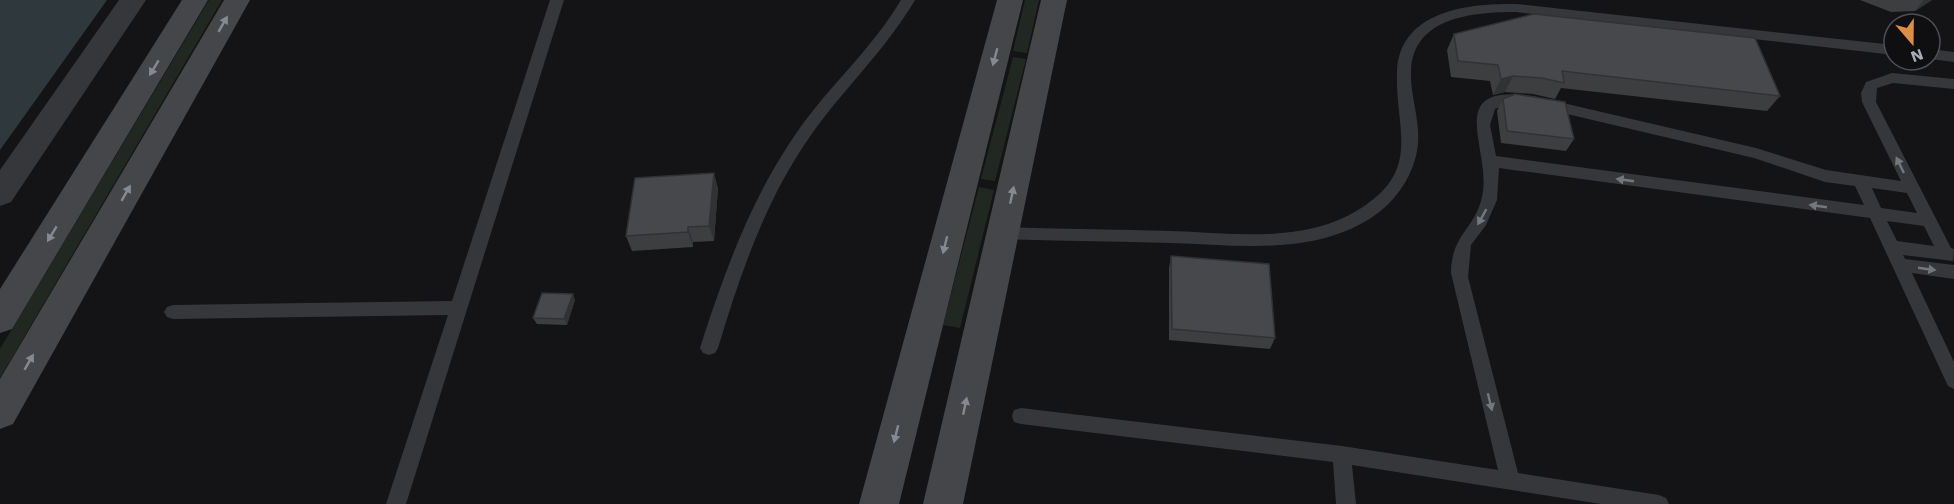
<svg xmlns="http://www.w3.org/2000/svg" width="1954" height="504" font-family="'Work Sans',sans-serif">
  <rect width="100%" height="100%" fill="#141416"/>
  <!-- green -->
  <g fill="#212821">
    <polygon points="209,0 222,0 0,378 0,349"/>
    <polygon points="1025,0 1039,0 1027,53 1013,51"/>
    <polygon points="1013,57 1026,59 995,181 981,179"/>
    <polygon points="979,187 994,190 960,328 943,325"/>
  </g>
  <!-- water -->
  <polygon fill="#2f393d" points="0,0 107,0 0,150"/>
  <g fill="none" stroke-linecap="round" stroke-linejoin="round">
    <!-- service -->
    <g fill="#36373a" fill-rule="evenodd">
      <polygon points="550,0 564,0 406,504 386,504 448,315 173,319 167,317 164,312 167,307 173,305 452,301"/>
      <path d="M 901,0 L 915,0 C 885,51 842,90 809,138 C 765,201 740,275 718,348 L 715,353 L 709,355 L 703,353 L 700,348 C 724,273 751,198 797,132 C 829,86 872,49 901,0 Z"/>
      <path d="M 1516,4 L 1894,45 L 1894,55 L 1516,12 C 1473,12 1413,17 1411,71 C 1410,96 1420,119 1418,144 C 1415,174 1396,202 1371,218 C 1311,256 1238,245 1171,243 C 1115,241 1059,241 1003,239 L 995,233 L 1003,227 C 1059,229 1115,229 1171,231 C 1233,233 1303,244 1358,210 C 1423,171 1395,130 1397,72 C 1399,11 1468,3 1516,4 Z"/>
      <polygon points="1930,49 1954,52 1954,62 1930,59"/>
      <path d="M 1892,73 L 1954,79 L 1954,89 L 1893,83 L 1877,88 L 1876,102 L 1951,248 L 1954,249 L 1953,261 L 1903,255 L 1905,259 L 1954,265 L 1954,279 L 1912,273 L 1954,362 L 1954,389 L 1948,386 L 1870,218 L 1499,168 L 1497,200 L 1486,225 L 1471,245 L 1468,277 L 1518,473 L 1659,495 L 1666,498 L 1669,504 L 1601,504 L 1352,465 L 1356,504 L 1336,504 L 1333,462 L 1021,424 L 1014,422 L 1012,416 L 1014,410 L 1021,408 L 1342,446 L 1498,470 L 1451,273 C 1451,235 1475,229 1482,197 C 1493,150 1440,82 1533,96 L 1756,148 L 1826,170 L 1901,181 L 1862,102 L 1861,93 L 1866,82 ZM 1508,104 L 1533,106 L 1754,158 L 1825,182 L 1855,186 L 1864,205 L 1496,156 L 1490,125 L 1495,109 ZM 1872,188 L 1907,193 L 1917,213 L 1881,208 ZM 1887,221 L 1924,226 L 1934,246 L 1897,241 Z"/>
    </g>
    <!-- minor -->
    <polygon fill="#36373a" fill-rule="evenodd" points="119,0 146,0 11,202 0,206 0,170"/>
    <!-- secondary -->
    <g fill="#44464a" fill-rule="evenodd">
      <polygon points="182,0 208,0 12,329 0,333 0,289"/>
      <polygon points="224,0 250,0 13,424 0,429 0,379"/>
      <polygon points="997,0 1023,0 899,504 859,504"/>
      <polygon points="1041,0 1067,0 963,504 923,504"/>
    </g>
  </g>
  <!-- wall -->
  <g fill="#3c3e40">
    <polygon points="1860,0 1932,0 1915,11 1891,12"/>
    <polygon points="1454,34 1780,96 1767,111 1561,88 1555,99 1533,94 1505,92 1493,95 1490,81 1451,77 1447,50"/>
    <polygon points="1503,99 1574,139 1566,151 1501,143 1497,111"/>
    <polygon points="718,188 714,241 693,242 693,247 632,251 626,236"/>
    <polygon points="1171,256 1275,338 1270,349 1169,340 1169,268"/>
    <polygon points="575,300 567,325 537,324 533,318"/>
  </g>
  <!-- shaded-wall -->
  <g fill="#313234">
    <polygon points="1924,0 1932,0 1915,11"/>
    <polygon points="1513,76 1505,92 1493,95 1501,79"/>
    <polygon points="714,173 718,188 714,241 709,226"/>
    <polygon points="688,227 693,242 693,247 688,232"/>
    <polygon points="573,294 575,300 567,325 564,319"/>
  </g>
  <!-- building -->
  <g fill="#46484b" stroke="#313234" stroke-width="1.5">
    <polygon points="1534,14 1755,38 1780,96 1562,71 1564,83 1542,78 1513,76 1501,79 1498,65 1458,61 1454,34"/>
    <polygon points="1515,94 1565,102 1574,139 1507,131 1503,99"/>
    <polygon points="714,173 709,226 688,227 688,232 626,236 635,178"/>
    <polygon points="1171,256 1269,264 1275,338 1172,329"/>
    <polygon points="542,293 573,294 564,319 533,318"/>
  </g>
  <!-- one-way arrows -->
  <defs><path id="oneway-solid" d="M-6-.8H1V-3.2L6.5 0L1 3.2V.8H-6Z" transform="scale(1.5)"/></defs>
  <g fill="#848a90">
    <use href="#oneway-solid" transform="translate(223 24) rotate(-60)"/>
    <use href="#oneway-solid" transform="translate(995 57) rotate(105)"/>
    <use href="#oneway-solid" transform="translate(154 68) rotate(121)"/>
    <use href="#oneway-solid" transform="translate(126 193) rotate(-60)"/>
    <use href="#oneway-solid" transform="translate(1012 195) rotate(-78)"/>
    <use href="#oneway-solid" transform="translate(52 234) rotate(121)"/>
    <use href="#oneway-solid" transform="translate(945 245) rotate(104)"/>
    <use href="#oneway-solid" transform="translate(29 362) rotate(-60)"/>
    <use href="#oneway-solid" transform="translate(965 406) rotate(-78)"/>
    <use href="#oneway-solid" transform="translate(896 434) rotate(104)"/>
  </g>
  <g fill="#74787e">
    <use href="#oneway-solid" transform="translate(1900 165) rotate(-116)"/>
    <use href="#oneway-solid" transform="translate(1625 180) rotate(-172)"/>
    <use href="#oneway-solid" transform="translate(1818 206) rotate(-172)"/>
    <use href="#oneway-solid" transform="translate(1482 217) rotate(119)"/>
    <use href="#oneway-solid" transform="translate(1927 269) rotate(8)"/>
    <use href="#oneway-solid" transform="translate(1490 402) rotate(76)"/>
  </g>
  <!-- north arrow -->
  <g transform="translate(1912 42) rotate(160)"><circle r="28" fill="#0f0f11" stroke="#4c4f53" stroke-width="1.5"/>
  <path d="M0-4.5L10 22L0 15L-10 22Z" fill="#de8e44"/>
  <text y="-9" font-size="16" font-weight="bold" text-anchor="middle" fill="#a7aeb5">N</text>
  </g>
</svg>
